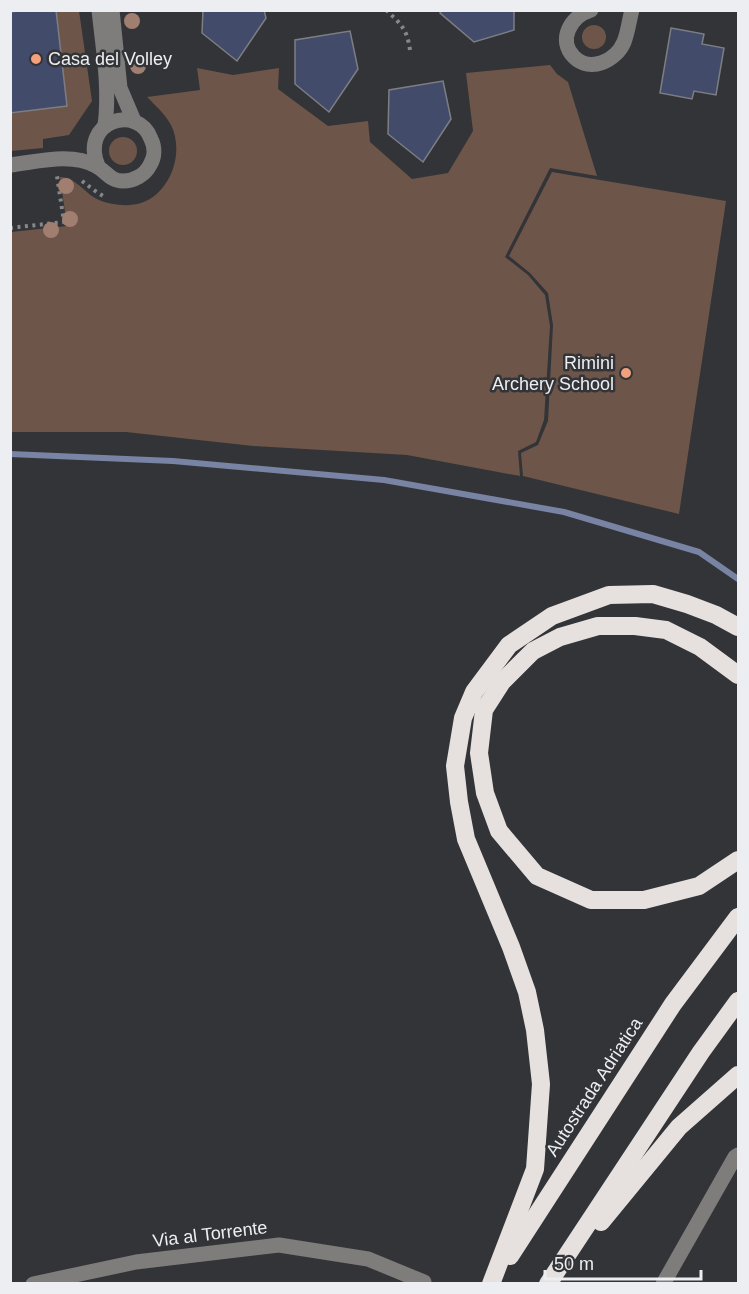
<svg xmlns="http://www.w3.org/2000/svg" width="749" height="1294" font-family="Helvetica,sans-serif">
  <rect width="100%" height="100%" fill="#333438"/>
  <!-- green -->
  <g fill="#6d5549">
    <polygon points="56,11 79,11 92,101 69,135 43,139 43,148 11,151 10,113 67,106"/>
    <circle cx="594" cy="37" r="12"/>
    <path d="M 550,65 L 557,74 L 568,82 L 597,176 L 550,168 L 505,257 L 528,275 L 545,295 L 550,326 L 544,420 L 536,442 L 518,451 L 520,476 L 407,455 L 253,446 L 126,432 L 11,432 L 11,232 L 67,226 L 60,177 C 76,177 85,194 99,200 C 111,205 128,207 141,203 C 170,194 185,153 171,125 C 165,114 156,106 147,97 L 200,90 L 197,68 L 233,75 L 279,68 L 278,89 L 328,126 L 368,121 L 370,142 L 412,179 L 448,173 L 473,131 L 466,73 Z"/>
    <circle cx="123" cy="151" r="14"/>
    <polygon points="552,172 726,201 679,514 523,476 521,453 538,445 548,421 553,325 548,293 530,273 509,256"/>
  </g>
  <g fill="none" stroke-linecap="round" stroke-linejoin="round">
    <!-- stream -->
    <polyline stroke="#7983a4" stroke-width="6" points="10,454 173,461 384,480 564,512 699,552 738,579"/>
  </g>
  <!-- building -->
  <g fill="#434b6a" stroke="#7d7e83" stroke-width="1.5">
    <polygon points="25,10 56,10 67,106 10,113 10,12"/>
    <polygon points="203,10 264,10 266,18 237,61 202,33"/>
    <polygon points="442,10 514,10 514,30 474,42 440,13"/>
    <polygon points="671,28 704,34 702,44 724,48 716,95 694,91 692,99 660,93"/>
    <polygon points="350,31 358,69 329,112 295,84 295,40"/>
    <polygon points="443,81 451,119 423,162 388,134 389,90"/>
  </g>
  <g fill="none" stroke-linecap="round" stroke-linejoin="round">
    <!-- path -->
    <g stroke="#86878b" stroke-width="4" stroke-dasharray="3 4.5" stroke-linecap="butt">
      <path d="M 386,10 C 401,24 407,29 410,50"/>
      <polyline points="82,181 98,193 105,197"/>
      <polyline points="10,228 64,222 57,176"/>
    </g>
    <!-- minor -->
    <g stroke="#7f7d7c" stroke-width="15">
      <path d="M 99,10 C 103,49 110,87 105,126"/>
      <polyline points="112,10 120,88 134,121"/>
      <path d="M 591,10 C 571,16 557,40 574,57 C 590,73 616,61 624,42 C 628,32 629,21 632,10"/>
      <path d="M 10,165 C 37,162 71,152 96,166 C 106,171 110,181 123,181 C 134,181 145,175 150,165 C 155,157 155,147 151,139 C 138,103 79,121 98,166"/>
      <polyline points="33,1284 136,1262 279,1245 368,1259 424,1282"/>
      <polyline points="663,1284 735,1157 738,1155"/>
    </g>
    <!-- highway -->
    <g stroke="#e6e1df" stroke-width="18">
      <polyline points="738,675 700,647 666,630 635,626 598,626 560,637 533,651 502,682 484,710 479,753 485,793 499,831 537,876 591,900 644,900 699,886 738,860"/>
      <polyline points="601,1222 679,1127 738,1075"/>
      <polyline points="510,1256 673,1004 738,917"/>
      <polyline points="491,1284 535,1169 541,1084 535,1030 527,992 511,947 466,839 459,802 455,766 463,718 474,692 509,645 552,616 609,595 653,594 687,604 716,615 738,627"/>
      <polyline points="548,1284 701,1052 738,1001"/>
    </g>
  </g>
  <!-- trees -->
  <g fill="#a07e70">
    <circle cx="132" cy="21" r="8"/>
    <circle cx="138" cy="66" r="8"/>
    <circle cx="66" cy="186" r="8"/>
    <circle cx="70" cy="219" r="8"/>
    <circle cx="51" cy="230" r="8"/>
  </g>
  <!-- markers -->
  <g fill="#f1a17b" stroke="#333438" stroke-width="2">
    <circle cx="36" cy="59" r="6"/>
    <circle cx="626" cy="373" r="6"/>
  </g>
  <g text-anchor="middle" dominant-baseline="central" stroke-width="5" stroke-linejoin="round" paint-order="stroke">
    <!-- poi labels -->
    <g font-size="18" fill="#edeef1" stroke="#333438" text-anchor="start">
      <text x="48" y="59">Casa del Volley</text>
      <text x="614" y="363" text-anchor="end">Rimini<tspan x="614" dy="21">Archery School</tspan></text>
    </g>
    <!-- street labels -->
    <g font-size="18" fill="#edeef1" stroke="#333438">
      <text transform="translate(594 1087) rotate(-57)">Autostrada Adriatica</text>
      <text transform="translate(210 1234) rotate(-7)">Via al Torrente</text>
    </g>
  </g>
  <!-- border -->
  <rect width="749" height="1294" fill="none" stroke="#edeef1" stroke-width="24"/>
  <!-- scale -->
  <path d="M545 1270v9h156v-9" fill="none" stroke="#edeef1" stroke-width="3"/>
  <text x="554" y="1270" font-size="18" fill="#edeef1" stroke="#333438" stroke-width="4.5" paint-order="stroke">50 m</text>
</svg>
